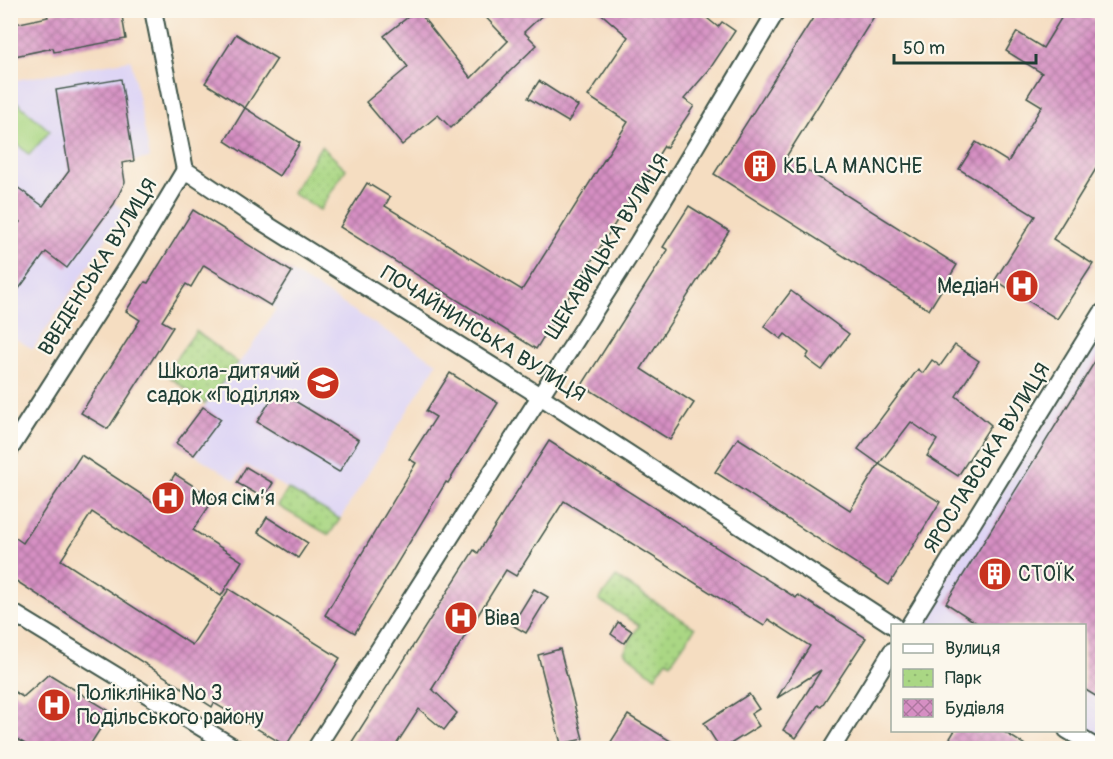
<svg xmlns="http://www.w3.org/2000/svg" width="1113" height="759" font-family="Pangolin,sans-serif">
  <defs>
    <pattern id="park-dots" width="8" height="8" patternUnits="userSpaceOnUse" patternTransform="scale(1.5)"><rect width="8" height="8" fill="#aad784"/><path d="M2 2h.1M6 6h.1" fill="none" stroke="#92b973" stroke-width="1.8" stroke-linecap="round"/></pattern>
    <pattern id="building-cross-hatch" width="8" height="8" patternUnits="userSpaceOnUse" patternTransform="scale(1.5)"><rect width="8" height="8" fill="#d68fc3"/><path d="M0 0l8 8M0 8l8-8" fill="none" stroke="#ad769f"/></pattern>
  </defs>
  <rect width="100%" height="100%" fill="#fbf7ec"/>
  <filter id="ink" filterUnits="userSpaceOnUse"><feTurbulence type="fractalNoise" baseFrequency=".0167" numOctaves="2"/><feDisplacementMap in="SourceGraphic" scale="12" xChannelSelector="R" yChannelSelector="G"/><feConvolveMatrix kernelMatrix="1 2 1 2 8 2 1 2 1" color-interpolation-filters="sRGB"/></filter>
  <filter id="wash" filterUnits="userSpaceOnUse"><feTurbulence type="fractalNoise" baseFrequency=".008" numOctaves="4" result="noise"/><feDisplacementMap in="SourceGraphic" scale="24" xChannelSelector="R" yChannelSelector="G"/><feGaussianBlur stdDeviation="1.35" result="paint"/><feColorMatrix in="noise" values="0 0 0 0 0 0 0 0 0 0 0 0 0 0 0 0 0 1.4 0 .05"/><feComposite in="paint" operator="in"/></filter>
  <g filter="url(#wash)">
    <rect width="100%" height="100%" fill="#f5ddc1"/>
    <!-- built -->
    <g fill="#ded5f5">
      <polygon points="131,60 150,158 122,163 125,182 114,203 126,210 33,349 11,336 10,81"/>
      <polygon points="292,272 437,363 340,519 246,465 235,480 176,443 252,346 276,309 271,306"/>
      <polygon points="1102,334 1102,740 1085,729 1084,626 915,626"/>
    </g>
    <!-- green -->
    <polygon fill="#aad784" stroke="#648a5c" stroke-width="1.5" points="11,97 50,131 29,155 11,138"/>
    <!-- park -->
    <g fill="url(#park-dots)" stroke="#648a5c" stroke-width="1.5">
      <polygon points="321,146 346,169 320,210 292,193"/>
      <polygon points="196,331 238,363 205,404 165,373"/>
      <polygon points="288,489 340,519 329,535 278,506"/>
      <polygon points="616,577 695,628 671,663 667,660 655,677 624,652 639,625 599,600"/>
    </g>
    <g id="blocks">
      <!-- building -->
      <g fill="url(#building-cross-hatch)">
        <polygon points="66,10 121,10 126,39 54,52 53,48 10,57 10,25 48,17 47,14"/>
        <polygon points="417,10 471,78 508,41 479,10 548,10 524,32 537,45 451,128 438,115 402,145 366,102 408,67 384,36"/>
        <polygon points="597,10 697,10 718,27 722,22 735,31 709,70 684,99 694,106 666,148 664,146 536,349 340,227 367,183 390,197 385,206 522,290 628,122 588,96 628,37"/>
        <polygon points="818,10 878,10 786,157 957,265 929,310 714,174"/>
        <polygon points="1066,10 1081,10 1102,24 1102,159 1053,239 1093,264 1057,319 995,280 1035,216 959,169 976,142 1008,162 1042,106 1027,97 1042,73 1006,51 1017,32 1043,48"/>
        <polygon points="236,34 277,59 245,108 205,83"/>
        <polygon points="121,79 134,161 122,163 125,182 114,204 67,268 46,252 10,301 10,235 20,222 10,215 10,182 43,206 69,171 56,90"/>
        <polygon points="539,81 578,106 568,122 528,98"/>
        <polygon points="245,108 300,143 279,176 225,141"/>
        <polygon points="689,206 729,231 641,369 694,403 670,440 582,385 668,250 663,247"/>
        <polygon points="193,210 292,272 271,306 204,265 191,287 186,284 162,321 173,327 108,429 81,413 140,320 126,311 145,282 148,283"/>
        <polygon points="791,291 849,334 822,370 806,358 809,353 785,334 781,339 764,326"/>
        <polygon points="955,345 979,361 956,396 991,425 958,476 927,456 937,440 911,422 879,464 858,449 918,369 923,373 932,360 940,366"/>
        <polygon points="1102,350 1102,700 1084,689 1084,626 981,626 946,603"/>
        <polygon points="450,373 498,403 448,483 446,482 355,633 325,615 416,463 409,459 436,417 426,411"/>
        <polygon points="277,390 359,440 339,472 257,422"/>
        <polygon points="203,407 221,419 194,455 176,443"/>
        <polygon points="738,438 850,510 879,464 940,502 889,585 715,472"/>
        <polygon points="549,441 796,598 798,595 866,638 821,707 818,705 796,738 783,730 821,670 777,698 810,646 768,619 764,626 564,501 516,576 506,570 432,689 457,713 444,730 419,709 394,748 348,748 474,550 478,553"/>
        <polygon points="81,455 156,504 175,474 214,499 193,530 242,561 221,596 92,512 61,560 192,645 229,589 340,658 286,746 214,703 212,707 10,577 10,534 23,543"/>
        <polygon points="246,467 273,483 264,498 237,483"/>
        <polygon points="267,517 308,543 298,558 258,532"/>
        <polygon points="534,589 548,597 526,633 512,625"/>
        <polygon points="618,622 632,631 624,643 611,634"/>
        <polygon points="560,649 583,739 561,744 538,655"/>
        <polygon points="49,674 111,712 88,748 32,748 10,735 10,689 23,697"/>
        <polygon points="749,694 759,709 751,714 759,726 724,748 720,748 704,723"/>
        <polygon points="628,715 682,748 607,748"/>
        <polygon points="955,730 1001,730 1030,748 944,748"/>
      </g>
    </g>
  </g>
  <g filter="url(#ink)">
    <use href="#blocks" fill-opacity="0" stroke="#3f5549" stroke-width="1.5"/>
    <g fill="none" stroke-linecap="round" stroke-linejoin="round">
      <defs>
        <g id="minor">
          <polyline points="153,10 185,170 261,221 540,396 894,626"/>
          <polyline points="10,449 131,260 185,170"/>
          <polyline points="10,611 235,748"/>
          <polyline points="909,626 1102,313"/>
          <polyline points="1067,730 1097,748"/>
          <polyline points="316,748 639,241 777,10"/>
          <polyline points="832,748 892,651"/>
        </g>
      </defs>
      <!-- minor casing -->
      <use href="#minor" stroke="#3f5549" stroke-width="20"/>
      <!-- minor -->
      <use href="#minor" stroke="#fff" stroke-width="16"/>
    </g>
  </g>
  <!-- icons -->
  <defs>
    <symbol id="building-disc" viewBox="-11 -11 22 22"><circle r="9.5" fill="#c8321e" stroke="#fbf7ec"/><path d="M-4-6H4V6H1V3H-1V6H-4ZM-2.5-4.3h1.7v1.8h-1.7ZM.8-4.3h1.7v1.8H.8ZM-2.5-1h1.7V.8h-1.7ZM.8-1h1.7V.8H.8Z" fill="#fff"/></symbol>
    <symbol id="hospital-disc" viewBox="-11 -11 22 22"><circle r="9.5" fill="#c8321e" stroke="#fbf7ec"/><path d="M-5-5h3v3.5h4V-5h3V5h-3V1.5h-4V5h-3Z" fill="#fff"/></symbol>
    <symbol id="school-disc" viewBox="-11 -11 22 22"><circle r="9.5" fill="#c8321e" stroke="#fbf7ec"/><path d="M0-5L7-2L0 1L-7-2ZM-4 1L0 2.5L4 1V4Q0 6-4 4Z" fill="#fff"/></symbol>
  </defs>
  <g fill-rule="evenodd">
    <use href="#building-disc" x="741" y="147" width="38" height="38"/>
    <use href="#hospital-disc" x="1003" y="267" width="38" height="38"/>
    <use href="#school-disc" x="304" y="364" width="38" height="38"/>
    <use href="#hospital-disc" x="149" y="479" width="38" height="38"/>
    <use href="#building-disc" x="976" y="555" width="38" height="38"/>
    <use href="#hospital-disc" x="442" y="599" width="38" height="38"/>
    <use href="#hospital-disc" x="35" y="686" width="38" height="38"/>
  </g>
  <g text-anchor="middle" dominant-baseline="central" stroke-width="4.5" stroke-linejoin="round" paint-order="stroke">
    <!-- poi labels -->
    <g font-size="21" fill="#1f3d34" stroke="#fbf7ec" text-anchor="start">
      <text x="783" y="166">КБ LA MANCHE</text>
      <text x="999" y="286" text-anchor="end">Медіан</text>
      <text x="300" y="371" text-anchor="end">Школа-дитячий<tspan x="300" dy="24">садок «Поділля»</tspan></text>
      <text x="191" y="498">Моя сім’я</text>
      <text x="1018" y="574">СТОЇК</text>
      <text x="484" y="618">Віва</text>
      <text x="77" y="693">Поліклініка № 3<tspan x="77" dy="24">Подільського району</tspan></text>
    </g>
    <!-- street labels -->
    <g font-size="21" fill="#1f3d34" stroke="#fbf7ec">
      <text transform="translate(607 247) rotate(-58)">ЩЕКАВИЦЬКА ВУЛИЦЯ</text>
      <text transform="translate(98 267) rotate(-58)">ВВЕДЕНСЬКА ВУЛИЦЯ</text>
      <text transform="translate(483 334) rotate(32)">ПОЧАЙНИНСЬКА ВУЛИЦЯ</text>
      <text transform="translate(987 458) rotate(-58)">ЯРОСЛАВСЬКА ВУЛИЦЯ</text>
    </g>
  </g>
  <!-- margin -->
  <rect width="1113" height="759" fill="none" stroke="#fbf7ec" stroke-width="36"/>
  <!-- legend -->
  <rect x="891" y="624" width="195" height="108" fill="#fbf7ec" stroke="#a3ada2" stroke-width="1.5"/>
  <rect x="903" y="644" width="30" height="9" fill="#ffffff" stroke="#a3ada2" stroke-width="1.5"/>
  <text x="945" y="654" font-size="18" fill="#1f3d34">Вулиця</text>
  <rect x="903" y="669" width="30" height="18" fill="url(#park-dots)" stroke="#a3ada2" stroke-width="1.5"/>
  <text x="945" y="684" font-size="18" fill="#1f3d34">Парк</text>
  <rect x="903" y="699" width="30" height="18" fill="url(#building-cross-hatch)" stroke="#a3ada2" stroke-width="1.5"/>
  <text x="945" y="714" font-size="18" fill="#1f3d34">Будівля</text>
  <!-- scale -->
  <path d="M894 54v9h142v-9" fill="none" stroke="#1f3d34" stroke-width="3"/>
  <text x="903" y="54" font-size="18" fill="#1f3d34" stroke="#fbf7ec" stroke-width="4.5" paint-order="stroke">50 m</text>
</svg>
